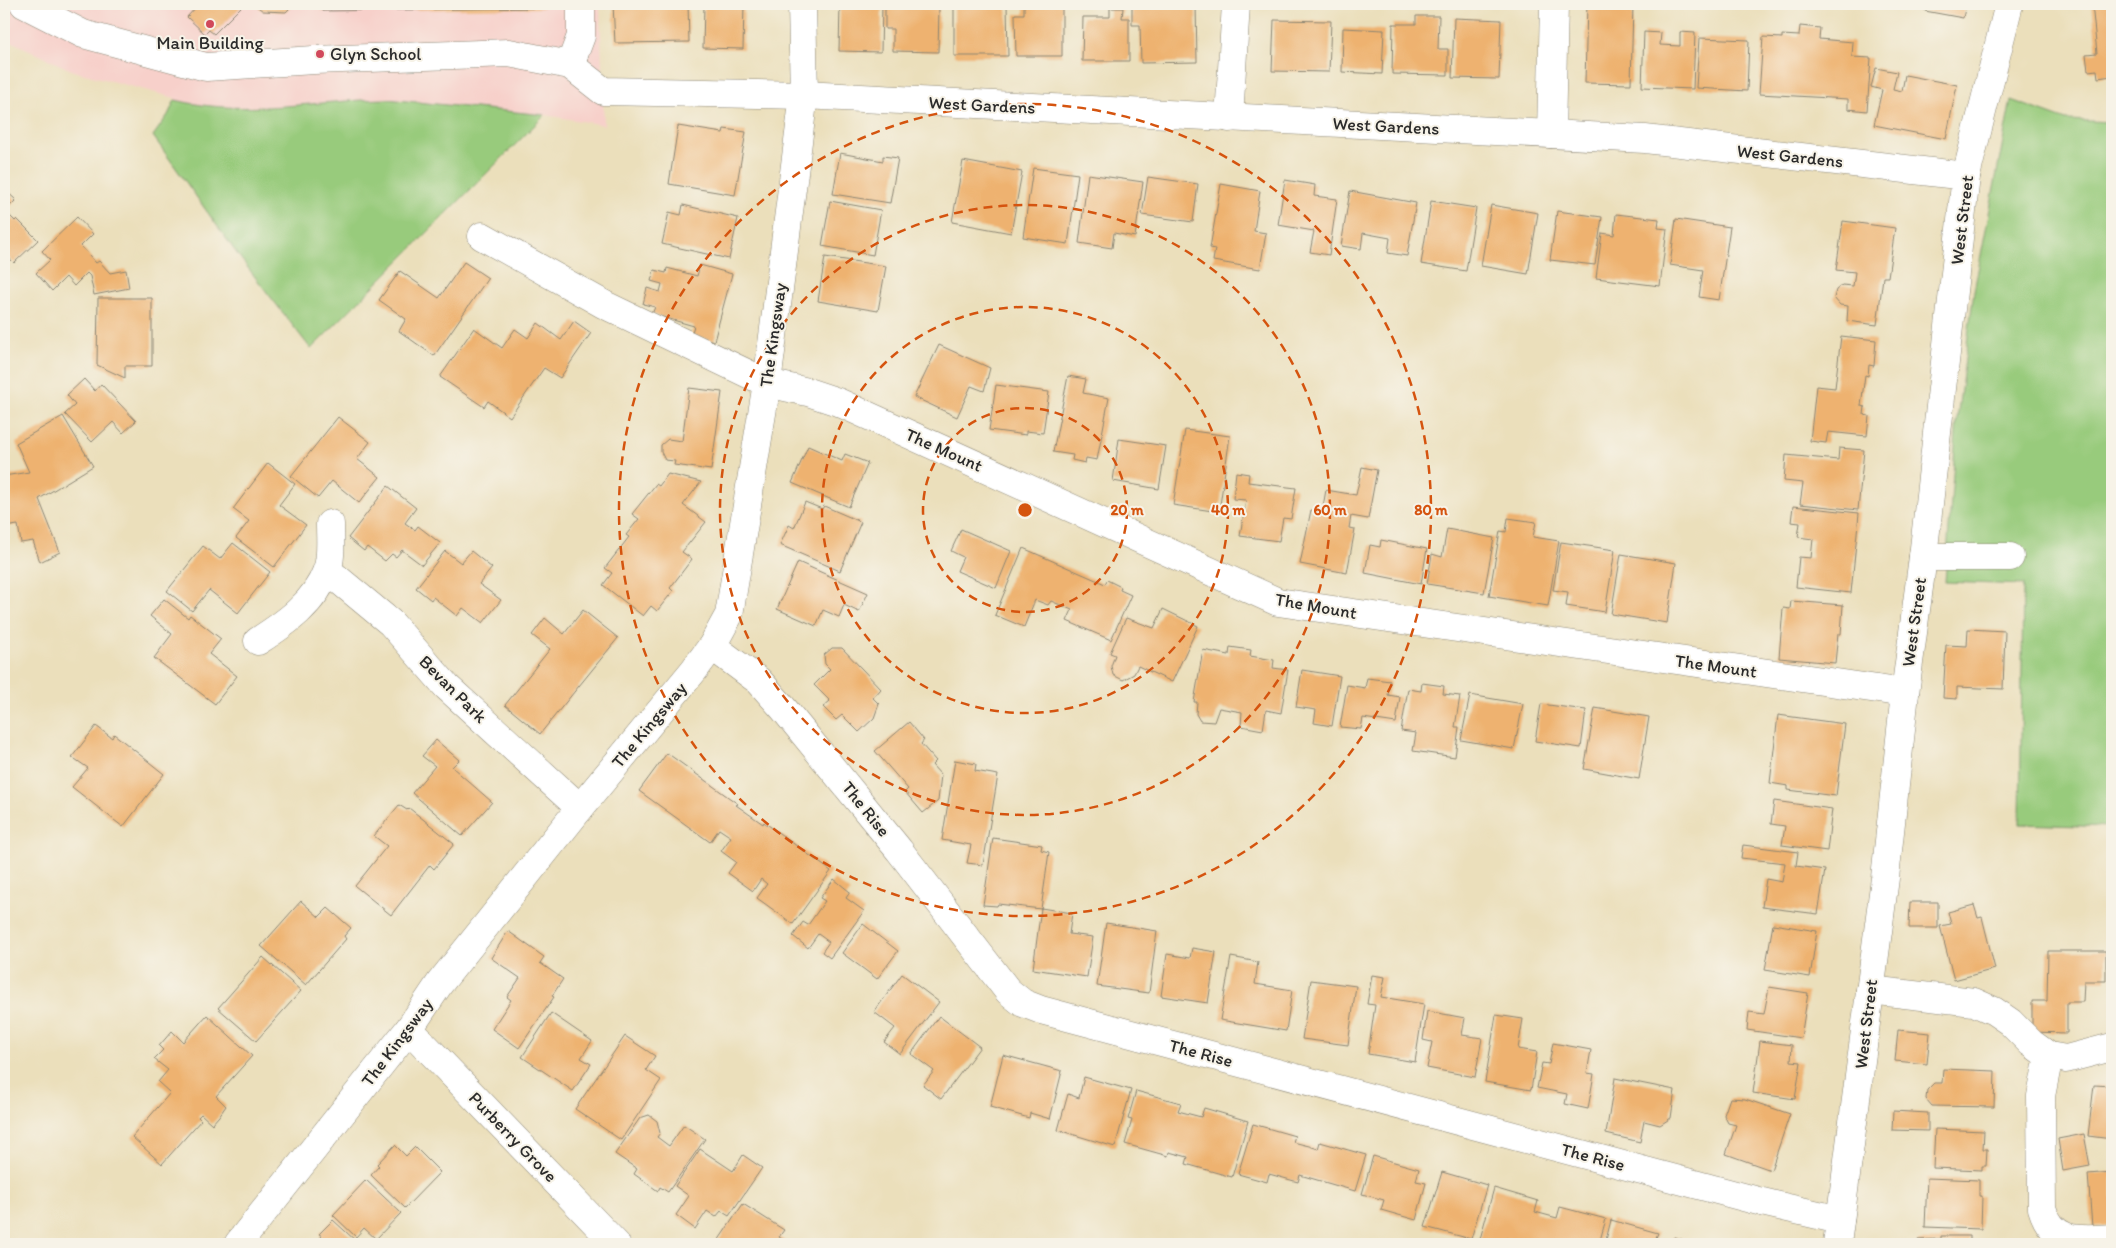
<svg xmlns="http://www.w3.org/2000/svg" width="2116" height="1248" font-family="Itim,sans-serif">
  <rect width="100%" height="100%" fill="#f7f3e8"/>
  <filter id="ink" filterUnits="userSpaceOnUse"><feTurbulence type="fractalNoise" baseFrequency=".02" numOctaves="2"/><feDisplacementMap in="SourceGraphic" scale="10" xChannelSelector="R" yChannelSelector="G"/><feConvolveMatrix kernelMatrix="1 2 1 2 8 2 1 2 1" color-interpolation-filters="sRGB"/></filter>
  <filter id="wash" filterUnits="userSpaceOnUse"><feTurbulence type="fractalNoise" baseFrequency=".0096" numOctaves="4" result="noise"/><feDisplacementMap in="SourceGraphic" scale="20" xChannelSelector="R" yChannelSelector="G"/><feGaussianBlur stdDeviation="1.12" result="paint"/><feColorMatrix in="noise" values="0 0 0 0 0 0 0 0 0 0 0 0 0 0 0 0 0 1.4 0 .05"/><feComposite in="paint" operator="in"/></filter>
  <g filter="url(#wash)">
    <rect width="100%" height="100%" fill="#ebdfbb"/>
    <!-- built -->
    <polygon fill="#f7d0ca" points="4,4 600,4 604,125 545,115 387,99 357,100 297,106 233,107 190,104 175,100 175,98 73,71 4,38"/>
    <!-- green -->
    <g fill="#98cb7c" stroke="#627b54">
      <path d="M 387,99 L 545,115 L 311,349 L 238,255 L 153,136 L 168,115 L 175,100 C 244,117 317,100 387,99 Z"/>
      <polygon points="2011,100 2066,120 2112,122 2112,827 2020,824 2023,585 1945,582 1957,419 1974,291"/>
    </g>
    <g id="blocks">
      <!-- building -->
      <g fill="#eeb270">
        <polygon points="199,4 244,4 214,34 209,30 205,34 187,17"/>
        <polygon points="254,4 294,4 286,12 263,11"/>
        <polygon points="316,4 546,4 542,8 323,11"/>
        <polygon points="613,4 688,4 689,42 615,43"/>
        <polygon points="744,4 743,49 703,48 704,5"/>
        <polygon points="840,4 882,5 881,52 839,51"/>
        <polygon points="885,4 922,4 922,8 939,8 938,52 893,51 893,29 885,29"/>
        <polygon points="954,4 1007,4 1008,56 954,56"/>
        <polygon points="1024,4 1062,4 1062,56 1016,56 1015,14 1024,14"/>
        <polygon points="1132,4 1196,4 1197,62 1141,63 1140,25 1132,25"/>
        <polygon points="1587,4 1633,5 1631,84 1585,83"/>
        <polygon points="1926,4 1966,4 1963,18 1925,11"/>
        <polygon points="2092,4 2112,4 2112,76 2098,78 2097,70 2088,71 2086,54 2097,53"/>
        <polygon points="1110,8 1123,8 1122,18 1129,18 1129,61 1082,61 1083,17 1110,17"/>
        <polygon points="1416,16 1439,16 1438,49 1448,49 1448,75 1392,74 1393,24 1416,24"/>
        <polygon points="1454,18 1501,20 1499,79 1452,78"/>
        <polygon points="1274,20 1331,21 1329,72 1272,71"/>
        <polygon points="1800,26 1820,28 1819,39 1853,42 1852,57 1871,58 1867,111 1848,109 1848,99 1759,94 1763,37 1782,38 1782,35 1799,36"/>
        <polygon points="1343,28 1384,30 1382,74 1342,72"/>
        <polygon points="1644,32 1661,33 1660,45 1680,46 1680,32 1695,33 1693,89 1642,87"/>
        <polygon points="1699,38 1749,40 1747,91 1696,88"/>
        <polygon points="1876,68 1897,72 1893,89 1902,91 1905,75 1957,85 1946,139 1874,125 1882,90 1871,87"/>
        <polygon points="678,126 723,133 724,129 746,132 735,195 669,184"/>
        <polygon points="840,153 883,161 883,156 898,158 890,203 833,194"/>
        <polygon points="963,161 1022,172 1011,233 952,222"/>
        <polygon points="1033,168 1078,174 1068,244 1023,237"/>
        <polygon points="1088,174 1143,182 1135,237 1114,233 1112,248 1079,243"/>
        <polygon points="1148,177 1198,184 1193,222 1142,215"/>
        <polygon points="1285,180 1315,185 1314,196 1337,199 1329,255 1310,252 1314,231 1278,225"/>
        <polygon points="1221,184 1260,191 1254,231 1266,233 1260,269 1213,261 1215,249 1210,248"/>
        <polygon points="4,189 16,200 5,211 15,221 17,219 38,240 14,263 4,253"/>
        <polygon points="1350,191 1416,203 1407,256 1388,253 1390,238 1363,233 1361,249 1341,246"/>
        <polygon points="830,201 881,210 873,255 822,246"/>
        <polygon points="1431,201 1476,208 1466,271 1421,264"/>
        <polygon points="683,205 738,218 729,259 662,244 669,212 681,215"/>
        <polygon points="1491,205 1538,213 1528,274 1481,266"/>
        <polygon points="1557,211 1602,217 1595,265 1550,260"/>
        <polygon points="1616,214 1659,219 1658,228 1667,229 1660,286 1596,278 1602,233 1614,235"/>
        <polygon points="77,217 93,234 81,246 96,263 99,261 110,273 126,270 129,288 94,295 90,276 87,273 74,286 66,277 52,291 36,273 50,260 42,251"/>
        <polygon points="1676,219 1730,227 1719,300 1699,297 1703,270 1670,265"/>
        <polygon points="1843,221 1895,228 1888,277 1883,277 1877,325 1847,321 1848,306 1840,305 1834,298 1836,290 1842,285 1853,286 1855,272 1836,270"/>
        <polygon points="825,257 886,266 878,311 818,301"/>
        <polygon points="464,262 488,278 434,356 399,331 406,319 379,300 400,271 439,298"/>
        <polygon points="700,265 732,274 714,341 691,335 694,326 652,314 655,307 643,304 647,288 660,292 662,284 651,281 654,270 666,273 667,268 697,276"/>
        <polygon points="98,298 152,298 152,366 125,366 125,378 97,365"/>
        <polygon points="574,321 591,333 560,378 544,368 510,417 488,401 484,407 440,377 474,328 502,348 515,329 528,338 538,323 561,340"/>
        <polygon points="1841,336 1876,340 1874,366 1869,365 1868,376 1865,375 1861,406 1865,407 1864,415 1869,416 1867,436 1828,432 1826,443 1810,441 1816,386 1835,388"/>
        <polygon points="939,345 990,368 984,391 971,386 957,417 914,397"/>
        <polygon points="1068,376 1086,379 1083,393 1109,398 1097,460 1086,458 1085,463 1072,460 1073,455 1053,452"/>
        <polygon points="84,379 95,391 101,384 136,421 123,433 113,422 92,442 65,414 75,405 67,395"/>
        <polygon points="996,385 1049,392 1043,433 1026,431 1026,435 989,430"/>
        <polygon points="689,388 722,392 711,470 674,465 675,461 665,460 661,452 661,445 668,439 682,441"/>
        <polygon points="63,416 93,466 39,499 60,552 40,562 33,541 21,543 18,525 4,527 4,476 29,472 16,443"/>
        <polygon points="338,417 370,442 357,459 380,477 359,503 332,481 318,498 291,476"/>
        <polygon points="1185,430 1230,436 1219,512 1173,505"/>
        <polygon points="1119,439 1166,446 1159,489 1113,481"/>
        <polygon points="808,446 842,461 845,454 868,463 849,507 792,483"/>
        <polygon points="1839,448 1864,450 1858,510 1800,504 1803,483 1784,481 1786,455 1838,460"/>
        <polygon points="268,463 295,484 279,505 306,525 274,567 236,538 249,521 233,509"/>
        <polygon points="1362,467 1377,470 1368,519 1351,516 1349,528 1355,529 1347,573 1300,564 1311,510 1322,512 1326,490 1356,495"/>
        <polygon points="1236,472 1249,474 1248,482 1296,488 1291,519 1283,518 1279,541 1240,536 1246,500 1233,499"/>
        <polygon points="668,474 701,482 683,505 706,522 682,552 692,559 670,588 673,591 657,611 651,606 643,616 603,585 612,573 605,568 629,537 626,535 639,519 632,514 656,484 659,486"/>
        <polygon points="388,486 416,508 405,523 415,530 418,526 440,543 422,565 402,550 396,557 392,554 385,561 367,547 364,551 348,538"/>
        <polygon points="805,502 822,509 824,506 861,522 840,571 780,545 789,525 794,528"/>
        <polygon points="1793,506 1859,513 1851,593 1796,587 1799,557 1811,558 1813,539 1798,537 1800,523 1791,522"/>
        <polygon points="1508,518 1536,522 1533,537 1559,541 1548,606 1489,596 1500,531 1506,532"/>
        <polygon points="961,529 1011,551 996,588 957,571 963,557 951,551"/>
        <polygon points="1447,529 1494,538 1484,593 1427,584 1432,554 1442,557"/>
        <polygon points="1381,540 1427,549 1421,584 1365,573 1370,545 1380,547"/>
        <polygon points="1561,542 1615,550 1605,612 1566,606 1568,592 1553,590"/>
        <polygon points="233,543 270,572 238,613 209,590 192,611 167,591 203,546 220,559"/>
        <polygon points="1023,548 1105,584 1107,580 1121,587 1120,590 1131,595 1111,640 1067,621 1072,610 1051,601 1048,605 1035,600 1024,627 995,615"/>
        <polygon points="445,551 461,563 471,551 492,568 479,584 501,600 483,623 463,608 457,616 433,597 431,600 416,588"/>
        <polygon points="1621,554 1676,563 1667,623 1611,614"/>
        <polygon points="798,562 868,593 859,612 844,605 839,617 823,610 816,626 777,609"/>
        <polygon points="164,599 188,618 190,615 221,639 209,654 237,676 215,704 154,658 172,634 150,616"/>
        <polygon points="1791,601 1843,605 1841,634 1838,634 1835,663 1779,658 1783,608 1790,609"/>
        <polygon points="1163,609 1198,626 1172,682 1138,666 1134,674 1123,680 1113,675 1111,666 1115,655 1110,653 1126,618 1154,628"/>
        <polygon points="583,610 618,638 540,734 505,705 550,649 532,635 545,618 564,634"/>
        <polygon points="1968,629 2005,631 2003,689 1957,687 1957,699 1943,698 1946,645 1967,646"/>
        <polygon points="1230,647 1251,650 1250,656 1274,660 1273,668 1288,670 1281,713 1266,710 1263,730 1241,726 1242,712 1219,708 1214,722 1200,721 1196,714 1197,702 1194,702 1203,650 1229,655"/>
        <polygon points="832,648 842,648 881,689 873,698 879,704 874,718 859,732 842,715 836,720 823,707 830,701 814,685 830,669 825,664 824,655"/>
        <polygon points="1302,670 1340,676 1332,726 1314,723 1316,710 1296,707"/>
        <polygon points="1367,678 1390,681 1388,695 1400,697 1396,723 1363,718 1361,729 1340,727 1347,685 1365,688"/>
        <polygon points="1422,683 1444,686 1443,694 1460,696 1455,727 1459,727 1455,757 1413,751 1416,733 1401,731 1408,689 1421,691"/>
        <polygon points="1470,695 1523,704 1514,749 1461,740"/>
        <polygon points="1541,704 1586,710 1581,748 1535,741"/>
        <polygon points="1595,708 1649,717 1639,779 1584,769"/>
        <polygon points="1778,715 1845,724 1836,796 1788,790 1788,786 1770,783"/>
        <polygon points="909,722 924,740 921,744 936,761 932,765 941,775 938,801 923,813 905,792 908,789 875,751"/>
        <polygon points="96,726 112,738 114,734 164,774 123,827 72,787 88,768 72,757"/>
        <polygon points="436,740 459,760 452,767 492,802 462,836 412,793 435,766 422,756"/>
        <polygon points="667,753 738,804 736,805 763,824 764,822 831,871 793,924 757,898 767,884 761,879 753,891 728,873 736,862 721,851 731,837 719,829 710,842 639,791"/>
        <polygon points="955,760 976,764 975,771 998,775 983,865 967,863 971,845 942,840"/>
        <polygon points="1774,801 1832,809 1827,851 1782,845 1785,826 1771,824"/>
        <polygon points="399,805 407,810 409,808 454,844 434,869 430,865 391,915 355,886 387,846 374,836"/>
        <polygon points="993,838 1042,845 1041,850 1049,852 1041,909 998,904 997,906 983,905"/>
        <polygon points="1743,845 1798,852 1796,866 1825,870 1818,914 1762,907 1766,879 1782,882 1785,863 1741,858"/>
        <polygon points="834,879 850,892 846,898 864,911 830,958 822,952 829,942 818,934 808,948 793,936 803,922 808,925 825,901 820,898"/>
        <polygon points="301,901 319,917 328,908 351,928 344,936 346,939 306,985 261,946"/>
        <polygon points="1910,902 1938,902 1938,928 1909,928"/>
        <polygon points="1974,905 1978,918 1982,917 1995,969 1954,980 1940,926 1951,924 1948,912"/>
        <polygon points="1041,908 1072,913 1069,934 1093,937 1087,977 1033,969"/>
        <polygon points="1106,923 1157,931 1149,993 1097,986"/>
        <polygon points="863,924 898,951 877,979 842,953"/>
        <polygon points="1773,924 1817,931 1810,977 1765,970"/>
        <polygon points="508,931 544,957 540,963 563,979 552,996 554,997 519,1048 492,1029 511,1000 507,997 520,978 491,958"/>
        <polygon points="1192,948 1216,952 1208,1003 1161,996 1167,954 1190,958"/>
        <polygon points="2048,951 2106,951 2106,981 2084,981 2083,1002 2067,1002 2067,1033 2032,1032 2032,1001 2047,1001"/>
        <polygon points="263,957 301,991 256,1041 218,1008"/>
        <polygon points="1231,957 1258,962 1255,984 1292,990 1286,1031 1220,1020"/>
        <polygon points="902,974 939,1002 900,1054 884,1042 895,1028 874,1012"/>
        <polygon points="1372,975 1385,977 1381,997 1424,1004 1415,1062 1368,1054 1375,1005 1367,1004"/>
        <polygon points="1311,980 1356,986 1348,1045 1302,1039"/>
        <polygon points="1769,987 1808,993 1801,1038 1747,1030 1749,1012 1764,1014"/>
        <polygon points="1427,1011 1465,1018 1462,1035 1482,1038 1475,1077 1427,1068 1432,1042 1423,1040"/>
        <polygon points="551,1013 592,1041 581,1058 591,1064 573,1091 522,1057"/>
        <polygon points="207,1015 252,1056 216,1096 226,1106 219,1116 212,1124 201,1114 198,1117 201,1120 162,1164 132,1137 170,1093 158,1082 168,1070 154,1059 163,1050 159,1046 172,1031 183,1042"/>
        <polygon points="1496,1015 1523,1019 1518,1049 1537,1052 1531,1090 1485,1082"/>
        <polygon points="939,1016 980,1047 941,1099 923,1085 934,1071 911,1054"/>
        <polygon points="1898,1030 1930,1033 1927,1064 1895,1061"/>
        <polygon points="625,1036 655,1056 646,1070 661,1080 621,1140 575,1109"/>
        <polygon points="1760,1041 1792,1045 1791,1061 1801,1062 1795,1099 1753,1093"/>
        <polygon points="1553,1043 1591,1050 1587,1073 1594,1074 1588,1109 1565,1104 1567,1094 1537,1088 1542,1063 1549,1064"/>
        <polygon points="1003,1055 1062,1071 1050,1119 1030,1113 1029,1118 990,1107"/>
        <polygon points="1943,1069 1995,1071 1994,1107 1932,1106 1926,1099 1927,1090 1934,1083 1942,1083"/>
        <polygon points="1084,1077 1131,1090 1115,1147 1058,1130 1068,1094 1079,1098"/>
        <polygon points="1615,1078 1675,1090 1671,1118 1660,1125 1644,1121 1640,1142 1606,1134"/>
        <polygon points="2094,1085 2112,1086 2112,1139 2088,1136"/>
        <polygon points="1136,1091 1181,1103 1178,1111 1201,1117 1204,1108 1248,1121 1232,1177 1186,1164 1188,1157 1169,1152 1168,1156 1125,1144 1132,1120 1128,1119"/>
        <polygon points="1730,1098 1745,1099 1790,1114 1771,1170 1726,1154 1736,1125 1728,1123 1724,1115"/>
        <polygon points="1893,1111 1928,1113 1928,1131 1892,1130"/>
        <polygon points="649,1115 657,1121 660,1133 657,1137 669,1146 684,1125 705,1139 668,1192 660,1187 658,1191 634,1174 637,1169 615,1154 640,1118"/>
        <polygon points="1253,1124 1295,1136 1293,1142 1309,1146 1318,1149 1320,1142 1366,1155 1355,1191 1300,1175 1298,1182 1269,1174 1267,1182 1238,1174"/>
        <polygon points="1935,1129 1984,1131 1983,1149 1987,1149 1986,1166 1982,1166 1982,1170 1933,1168"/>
        <polygon points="2084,1134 2090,1166 2063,1171 2058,1139"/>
        <polygon points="395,1145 406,1156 415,1147 440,1172 405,1208 371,1175 379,1166 377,1164"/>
        <polygon points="700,1149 733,1171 743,1155 762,1168 729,1216 721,1211 716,1217 707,1211 695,1229 676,1215 689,1196 675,1186"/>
        <polygon points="1373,1156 1419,1169 1416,1181 1426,1183 1416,1220 1381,1210 1384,1200 1362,1194"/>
        <polygon points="1442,1172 1487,1185 1471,1239 1425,1227"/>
        <polygon points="2112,1172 2112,1225 2092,1227 2088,1174"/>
        <polygon points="1927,1178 1979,1180 1979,1196 1982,1196 1981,1229 1925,1227"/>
        <polygon points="366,1180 401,1213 376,1239 364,1228 356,1237 333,1215"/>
        <polygon points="1494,1188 1538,1201 1535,1212 1557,1218 1560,1207 1606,1219 1599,1244 1526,1244 1506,1238 1505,1244 1498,1244 1480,1239"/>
        <polygon points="743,1204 784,1230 779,1237 789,1244 716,1244"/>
        <polygon points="333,1220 357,1242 354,1244 314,1244 322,1236 319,1234"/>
        <polygon points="1611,1220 1658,1233 1655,1240 1667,1244 1605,1244"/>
        <polygon points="1941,1236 1970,1236 1970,1244 1918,1244 1918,1240 1941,1239"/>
        <polygon points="1674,1237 1698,1244 1671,1244"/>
      </g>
    </g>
  </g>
  <g filter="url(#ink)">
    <use href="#blocks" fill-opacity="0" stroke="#8b8573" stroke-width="1"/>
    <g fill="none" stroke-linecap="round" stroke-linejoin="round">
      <defs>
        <g id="minor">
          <polyline points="24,4 83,34 206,67 314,60 509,53 570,65 603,91 804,95 1645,139 1966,176"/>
          <polyline points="570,65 581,36 581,4"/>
          <polyline points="1229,118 1236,4"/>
          <polyline points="1551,134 1554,4"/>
          <polyline points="482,236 605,305 767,383 808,392 838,402 1278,602 1905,693"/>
          <polyline points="1923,557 2010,557"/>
          <polyline points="327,570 391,623 447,687 580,808"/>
          <path d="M 258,641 C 286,623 315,603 327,570 C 332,557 330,539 330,524"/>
          <polyline points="712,646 759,681 783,708 899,850 1008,991 1023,1003 1041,1010 1762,1202 1840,1220"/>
          <polyline points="1870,990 1974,1002 1994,1011 2010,1022 2031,1043 2049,1056 2066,1059 2112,1047"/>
          <polyline points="409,1029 616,1244"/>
          <path d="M 2049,1056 L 2041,1096 L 2042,1208 C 2053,1245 2081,1240 2112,1238"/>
          <polyline points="238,1244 409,1029 440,983 580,808 694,670 712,646 729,615 767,383 804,95 802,4"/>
          <polyline points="1837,1244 1885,878 1905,693 1923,557 1966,176 2009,4"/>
        </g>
      </defs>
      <!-- minor casing -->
      <use href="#minor" stroke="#8b8573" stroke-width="29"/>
      <!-- minor -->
      <use href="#minor" stroke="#fff" stroke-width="28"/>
    </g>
  </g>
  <!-- distance rings -->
  <g fill="none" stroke="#d5540f" stroke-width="2.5" stroke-dasharray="9 6">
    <circle cx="1025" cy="510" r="102"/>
    <circle cx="1025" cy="510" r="203"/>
    <circle cx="1025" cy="510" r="305"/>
    <circle cx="1025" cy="510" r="406"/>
  </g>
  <!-- markers -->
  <g fill="#d1495b" stroke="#f7f3e8" stroke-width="2">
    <circle cx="210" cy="24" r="5"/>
    <circle cx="320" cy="54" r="5"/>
  </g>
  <g text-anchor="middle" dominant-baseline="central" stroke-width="4" stroke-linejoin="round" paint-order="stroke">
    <!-- poi labels -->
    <g font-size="18" fill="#2b2b2b" stroke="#f7f3e8">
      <text x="210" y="43">Main Building</text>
      <text x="330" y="54" text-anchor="start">Glyn School</text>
    </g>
    <!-- street labels -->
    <g font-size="18" fill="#2b2b2b" stroke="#f7f3e8">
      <text transform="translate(982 105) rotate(3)">West Gardens</text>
      <text transform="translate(1386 126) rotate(3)">West Gardens</text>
      <text transform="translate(1790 156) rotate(6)">West Gardens</text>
      <text transform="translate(1962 220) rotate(-83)">West Street</text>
      <text transform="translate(773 335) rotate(-82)">The Kingsway</text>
      <text transform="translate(944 450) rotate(24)">The Mount</text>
      <text transform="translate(1316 606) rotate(10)">The Mount</text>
      <text transform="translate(1914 622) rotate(-82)">West Street</text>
      <text transform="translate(1716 666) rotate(8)">The Mount</text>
      <text transform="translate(453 689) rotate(45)">Bevan Park</text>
      <text transform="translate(649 725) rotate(-50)">The Kingsway</text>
      <text transform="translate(866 809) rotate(51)">The Rise</text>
      <text transform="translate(1866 1024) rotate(-83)">West Street</text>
      <text transform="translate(397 1042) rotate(-53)">The Kingsway</text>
      <text transform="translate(1201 1053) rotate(15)">The Rise</text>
      <text transform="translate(513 1137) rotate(46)">Purberry Grove</text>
      <text transform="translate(1593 1157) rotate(15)">The Rise</text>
    </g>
  </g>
  <circle cx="1025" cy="510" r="8" fill="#d5540f" stroke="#f7f3e8" stroke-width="2.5"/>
  <g font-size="15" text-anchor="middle" font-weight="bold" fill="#d5540f" stroke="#f7f3e8" stroke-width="4" stroke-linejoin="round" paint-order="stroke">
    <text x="1127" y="515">20 m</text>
    <text x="1228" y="515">40 m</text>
    <text x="1330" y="515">60 m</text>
    <text x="1431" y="515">80 m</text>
  </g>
  <!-- margin -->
  <rect width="2116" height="1248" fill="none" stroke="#f7f3e8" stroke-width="20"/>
</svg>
